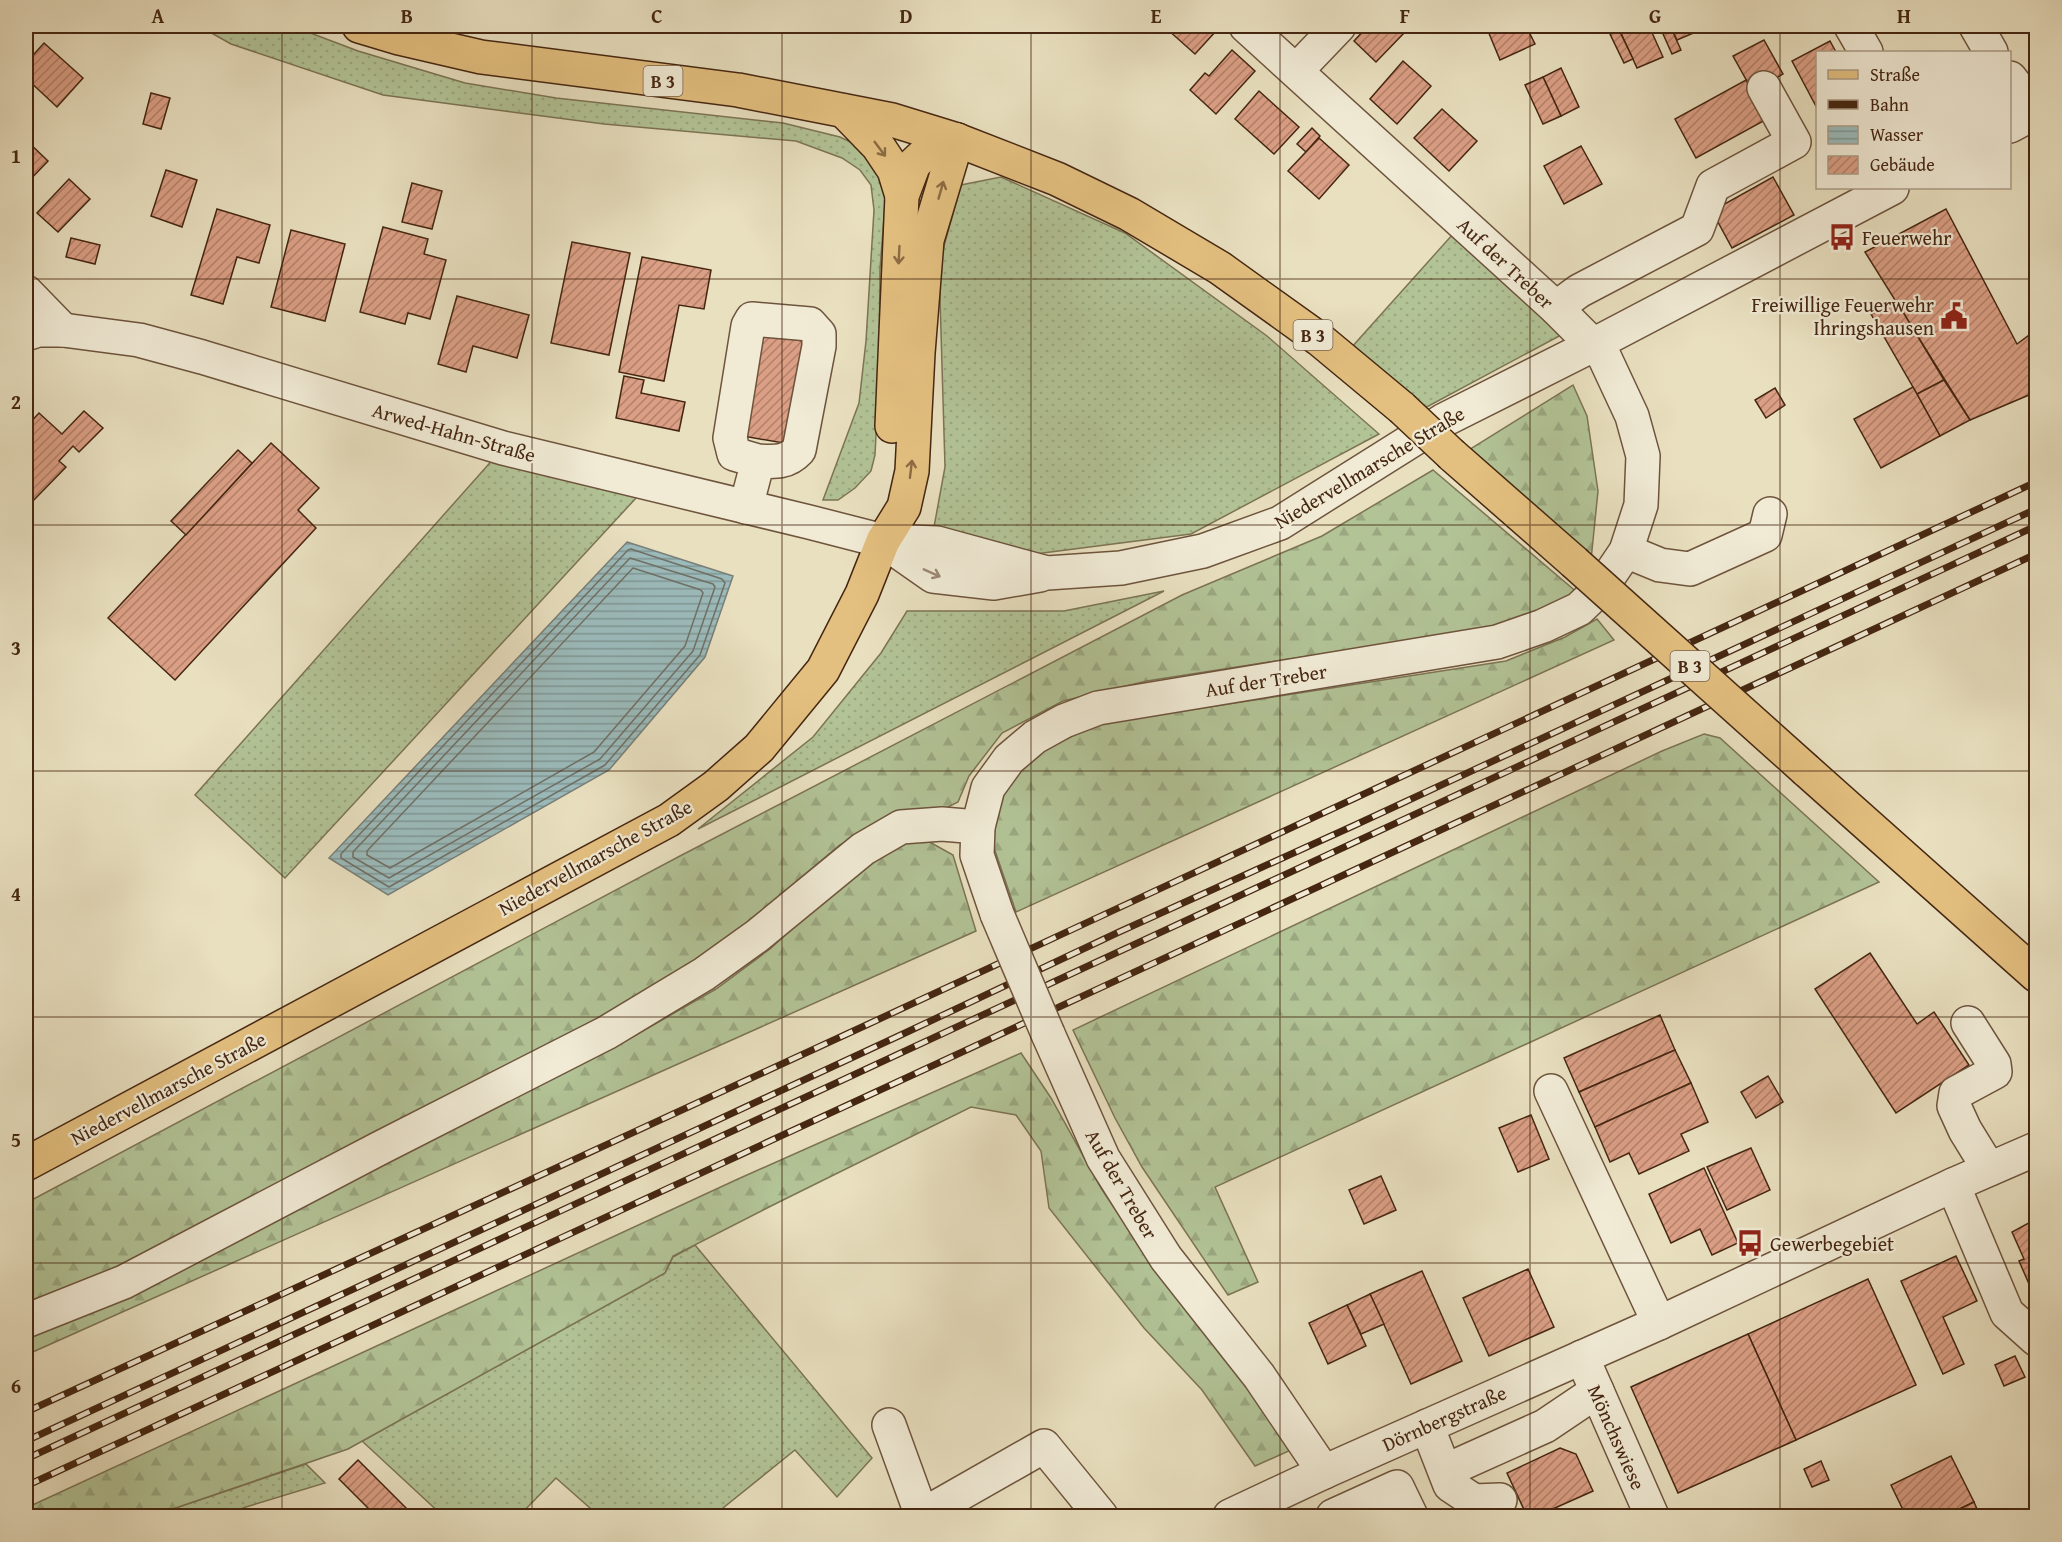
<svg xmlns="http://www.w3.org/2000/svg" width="2062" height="1542" font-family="'Gentium Book Plus',serif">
  <defs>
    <pattern id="grass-dots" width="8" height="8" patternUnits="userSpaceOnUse" patternTransform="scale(1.5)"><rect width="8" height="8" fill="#b2c396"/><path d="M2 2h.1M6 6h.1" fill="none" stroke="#9aa780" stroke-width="1.8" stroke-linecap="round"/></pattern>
    <pattern id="forest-firs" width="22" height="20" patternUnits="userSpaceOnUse" patternTransform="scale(1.5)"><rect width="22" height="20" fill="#b2c396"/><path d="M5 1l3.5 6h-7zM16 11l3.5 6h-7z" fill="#9aa780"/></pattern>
    <pattern id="water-rules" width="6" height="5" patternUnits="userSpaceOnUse" patternTransform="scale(1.5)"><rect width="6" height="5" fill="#9bbbbc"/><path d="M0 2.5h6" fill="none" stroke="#809897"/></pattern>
    <pattern id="building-hatch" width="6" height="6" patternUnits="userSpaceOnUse" patternTransform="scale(1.5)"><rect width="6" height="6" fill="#db9f85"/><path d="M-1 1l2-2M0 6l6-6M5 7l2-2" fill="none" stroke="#b3816b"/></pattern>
  </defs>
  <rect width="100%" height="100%" fill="#e9e0c0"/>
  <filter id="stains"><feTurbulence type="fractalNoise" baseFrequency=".00333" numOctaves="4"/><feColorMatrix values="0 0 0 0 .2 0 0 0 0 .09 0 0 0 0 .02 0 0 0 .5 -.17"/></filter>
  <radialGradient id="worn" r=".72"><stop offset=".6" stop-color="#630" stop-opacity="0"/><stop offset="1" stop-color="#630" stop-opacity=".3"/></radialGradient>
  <!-- grass -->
  <g fill="url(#grass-dots)" stroke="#7c7454" stroke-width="1.5">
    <polygon points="199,26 292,26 358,51 465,83 556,98 783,123 840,137 863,148 878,167 886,191 880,269 879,375 875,455 871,471 855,488 838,500 823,500 859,403 866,341 874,210 871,185 860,170 842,158 796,141 604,124 383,95 231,44"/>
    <polygon points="1001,177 1125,233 1267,336 1379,434 1191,534 1035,554 934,527 945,467 939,264 961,185"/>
    <polygon points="1453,234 1561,335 1421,410 1351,348"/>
    <polygon points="503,448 649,484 285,878 195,795"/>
    <polygon points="1164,591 698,829 813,737 881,653 907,611 1064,611"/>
    <polygon points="695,1245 872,1458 837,1497 795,1450 713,1516 599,1516 556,1478 519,1516 443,1516 362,1441 665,1273 673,1257"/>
    <polygon points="306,1464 325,1483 246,1507 221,1516 152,1516"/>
  </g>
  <!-- forest -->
  <g fill="url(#forest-firs)" stroke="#7c7454" stroke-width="1.5">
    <polygon points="1573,385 1587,416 1598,491 1591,560 1467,451"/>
    <polygon points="1433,470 1579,594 1521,623 1147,681 1063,701 1002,733 969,776 958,802 926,818 891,818 840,845 730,937 662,988 121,1270 26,1303 26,1203 680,856 1182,595 1322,536"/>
    <polygon points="1597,619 1614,640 1016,912 991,839 1005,787 1036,753 1098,724 1506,661 1565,637"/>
    <polygon points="1704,734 1720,738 1879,882 1215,1187 1258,1282 1228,1295 1142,1167 1115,1118 1073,1030 1662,751"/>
    <polygon points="926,840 953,855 976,931 26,1355 26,1334 88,1308 634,1036 716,989 770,949 863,864 894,845"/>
    <polygon points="1021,1053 1051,1098 1101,1188 1155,1269 1254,1393 1291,1450 1255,1466 1202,1390 1144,1328 1049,1208 1041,1151 1016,1115 971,1107 775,1204 673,1256 665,1273 348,1449 152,1516 26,1516 26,1508 738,1179"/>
  </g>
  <!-- water -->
  <polygon fill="url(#water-rules)" stroke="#797f78" stroke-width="1.5" points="627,542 733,576 705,657 609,770 388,895 329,858"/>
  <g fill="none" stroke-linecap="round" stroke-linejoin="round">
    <!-- shore -->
    <g stroke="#707066" stroke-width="1.5">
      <polygon points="631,549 722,579 725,583 700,655 605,765 389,887 341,858 341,854 628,550"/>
      <polygon points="630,558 713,584 715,587 693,651 600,759 389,878 353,857 353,852"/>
      <polygon points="633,568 701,590 703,593 685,646 594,752 390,868 367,855 367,851"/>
    </g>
  </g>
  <!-- building -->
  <g fill="url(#building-hatch)" stroke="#452611" stroke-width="1.5">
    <polygon points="1123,26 1136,26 1130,32"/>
    <polygon points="1171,26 1210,26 1216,31 1195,54 1168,30"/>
    <polygon points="1368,26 1394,26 1403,34 1376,62 1354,41"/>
    <polygon points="1501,26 1526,26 1535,44 1500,60 1488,31"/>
    <polygon points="1632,26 1649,26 1663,57 1637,68 1620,31"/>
    <polygon points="1670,26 1701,26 1703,29 1677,40"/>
    <polygon points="1619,30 1633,59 1624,63 1610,34"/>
    <polygon points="1672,30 1681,50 1672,54 1663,34"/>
    <polygon points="1764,40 1783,74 1753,92 1733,56"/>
    <polygon points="1830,41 1836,52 1818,52 1818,110 1792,61"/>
    <polygon points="44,43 83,78 57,107 26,78 26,63"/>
    <polygon points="1232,50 1255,71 1216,114 1190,90 1205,73 1209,76"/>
    <polygon points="1403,61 1431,86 1397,124 1370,99"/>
    <polygon points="1561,68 1579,107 1561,116 1543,77"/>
    <polygon points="1543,77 1561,116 1543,124 1525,85"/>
    <polygon points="1746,80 1767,119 1696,158 1675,119"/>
    <polygon points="1259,91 1299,127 1274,154 1235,119"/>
    <polygon points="151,93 170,98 161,129 143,124"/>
    <polygon points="1442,109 1477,141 1449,171 1414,138"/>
    <polygon points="1312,128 1320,136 1306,152 1297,144"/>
    <polygon points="1319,138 1349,165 1319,199 1288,171"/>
    <polygon points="26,140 48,161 26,184"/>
    <polygon points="1581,146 1602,184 1564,204 1544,166"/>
    <polygon points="166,170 197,180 182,227 151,216"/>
    <polygon points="1773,177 1794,215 1732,248 1712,211"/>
    <polygon points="69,179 90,199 58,232 37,213"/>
    <polygon points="412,183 442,191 432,229 402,222"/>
    <polygon points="217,209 270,225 259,263 237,257 223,304 191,295"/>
    <polygon points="1946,209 2017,344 2036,330 2036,392 1970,420 1865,252"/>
    <polygon points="383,227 428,239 424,254 446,260 430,319 408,313 405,324 360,312"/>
    <polygon points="291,230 345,244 325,321 271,307"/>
    <polygon points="71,238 100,245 95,264 66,257"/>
    <polygon points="572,242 630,253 609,355 551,343"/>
    <polygon points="642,257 711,270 704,309 679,305 664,381 619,372"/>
    <polygon points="457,296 529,315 517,358 473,346 466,372 438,364"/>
    <polygon points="1897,302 1944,380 1917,394 1871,314"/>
    <polygon points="756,333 809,342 789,444 737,435"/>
    <polygon points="624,376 644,380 641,393 685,402 679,431 616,418"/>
    <polygon points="1944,380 1970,420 1940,436 1917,394"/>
    <polygon points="1913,387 1940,436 1881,468 1854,419"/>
    <polygon points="1775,388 1785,405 1766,418 1755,400"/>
    <polygon points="84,411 103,428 79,452 73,446 59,461 66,467 31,503 26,498 26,427 39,413 62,434"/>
    <polygon points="271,443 319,488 298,510 316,528 175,680 108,618"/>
    <polygon points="238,450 252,463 186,535 171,521"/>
    <polygon points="1870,953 1917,1024 1934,1012 1969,1065 1896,1113 1815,989"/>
    <polygon points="1660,1015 1675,1050 1579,1092 1564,1058"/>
    <polygon points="1675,1050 1691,1083 1595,1127 1579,1092"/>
    <polygon points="1768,1076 1783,1102 1756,1118 1741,1092"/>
    <polygon points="1691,1083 1708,1122 1681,1134 1689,1151 1639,1174 1629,1153 1610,1162 1595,1127"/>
    <polygon points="1531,1115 1549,1159 1518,1172 1499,1128"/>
    <polygon points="1751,1148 1770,1190 1727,1210 1707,1167"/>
    <polygon points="1704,1168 1738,1243 1712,1255 1700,1229 1671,1243 1649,1194"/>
    <polygon points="1381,1176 1396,1210 1364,1224 1349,1190"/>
    <polygon points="2036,1219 2036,1300 2019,1261 2024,1259 2012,1232"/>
    <polygon points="1956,1256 1977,1301 1943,1317 1964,1364 1943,1374 1901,1281"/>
    <polygon points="1528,1269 1554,1327 1489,1356 1463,1298"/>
    <polygon points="1422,1271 1462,1361 1411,1384 1370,1294"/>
    <polygon points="1868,1279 1916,1385 1796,1440 1748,1334"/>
    <polygon points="1370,1294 1384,1324 1361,1334 1347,1305"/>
    <polygon points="1347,1305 1366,1346 1328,1364 1309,1323"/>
    <polygon points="1748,1334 1796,1440 1678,1493 1631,1387"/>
    <polygon points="2015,1356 2025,1377 2004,1386 1995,1365"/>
    <polygon points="1560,1448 1576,1454 1593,1491 1537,1516 1527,1516 1507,1473"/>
    <polygon points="1951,1456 1974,1502 1945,1516 1906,1516 1891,1485"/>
    <polygon points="358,1460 414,1516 376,1516 339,1479"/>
    <polygon points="1821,1461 1829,1480 1812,1487 1804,1469"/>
    <polygon points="1974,1502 1980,1516 1945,1516"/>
  </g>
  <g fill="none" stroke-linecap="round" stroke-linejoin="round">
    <defs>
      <g id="minor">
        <polyline points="1851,26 1866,52"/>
        <polyline points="1976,26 1991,52"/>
        <polyline points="1296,71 1339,26"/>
        <polyline points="2010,78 2036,112"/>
        <polyline points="2010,126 2036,112"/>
        <polyline points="26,292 63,330"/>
        <polyline points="1556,308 1579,291 1697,229 1713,186 1794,142 1764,88"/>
        <polyline points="26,334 38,330 63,330 139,340 202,357 503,448 809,522 883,541 937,543 1047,573 1121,568 1203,551 1280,523 1444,420 1593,345 1892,188"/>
        <path d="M 746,507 L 758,461 C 775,462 787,463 799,450 L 819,346 L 819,334 L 810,324 L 752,319 L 748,326 L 730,438 L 734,454 L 758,461"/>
        <polyline points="883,541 933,576 994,583 1040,575"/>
        <polyline points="1626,551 1660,565 1690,569 1765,535 1770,514"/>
        <polyline points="997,914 977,855 978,827 988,788 1009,759 1035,737 1064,721 1098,708 1497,642 1543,626 1579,609 1601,588 1626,551 1641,505 1643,456 1632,416 1604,356 1556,308 1246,26"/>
        <polyline points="1968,1023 1994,1064 1995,1072 1956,1093 1954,1106 1965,1130 1989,1169"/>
        <polyline points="1048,1034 1103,1158 1166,1258 1259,1376 1324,1472"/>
        <polyline points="1551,1091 1659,1323"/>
        <polyline points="1953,1185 2007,1313 2036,1339"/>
        <polyline points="26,1321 124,1282 380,1148 606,1033 704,974 757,936 863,849 901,827 942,824 978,827"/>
        <polyline points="1582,1357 1652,1516"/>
        <polyline points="889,1425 922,1516"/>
        <polyline points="1427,1426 1450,1485 1474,1501 1500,1500"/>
        <polyline points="1445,1471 1545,1426 1597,1391"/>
        <polyline points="921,1516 1044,1446 1101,1516"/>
        <polyline points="1230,1516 1324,1472 1659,1323 1953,1185 2036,1149"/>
        <polyline points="1333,1516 1397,1487 1411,1516"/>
      </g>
      <g id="major">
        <polyline points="359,26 399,38 481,57 738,90 892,120 957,140 1057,179 1129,214 1220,268 1319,339 1402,408"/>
        <polyline points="844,111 878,146 894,170 902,196"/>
        <polyline points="892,426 902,196 914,164 932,147 957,140"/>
        <polyline points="1452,455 1574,562"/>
        <polyline points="1806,770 2036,975"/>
        <polyline points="26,1164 669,820 716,786 759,748 823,670 862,594 883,541 904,507 912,471 918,353 927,240 957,140"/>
      </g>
    </defs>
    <!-- minor casing -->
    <use href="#minor" stroke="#6e543d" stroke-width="36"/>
    <!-- major casing -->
    <use href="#major" stroke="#452611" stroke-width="36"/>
    <!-- minor -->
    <use href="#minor" stroke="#f1ebd6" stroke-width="33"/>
    <!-- major -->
    <use href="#major" stroke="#e4c080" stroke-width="33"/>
    <defs>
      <g id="rail">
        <polyline points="26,1412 862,1027 2036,482"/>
        <polyline points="26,1441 905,1033 1119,932 1353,826 2036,509"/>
        <polyline points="26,1459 2036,526"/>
        <polyline points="26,1486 2036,554"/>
      </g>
    </defs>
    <!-- rail casing -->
    <use href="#rail" stroke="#452611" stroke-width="7"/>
    <!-- rail -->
    <use href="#rail" stroke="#f1ebd6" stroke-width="4.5" stroke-dasharray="14" stroke-linecap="butt"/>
    <defs>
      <polyline id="minor-bridge" points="997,914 1048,1034"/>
      <g id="major-bridge">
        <polyline points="1402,408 1452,455"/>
        <polyline points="1574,562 1806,770"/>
      </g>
    </defs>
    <!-- minor-bridge casing -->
    <use href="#minor-bridge" stroke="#6e543d" stroke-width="36" stroke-linecap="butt"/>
    <!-- major-bridge casing -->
    <use href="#major-bridge" stroke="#452611" stroke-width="36" stroke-linecap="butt"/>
    <!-- minor-bridge -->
    <use href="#minor-bridge" stroke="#f1ebd6" stroke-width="33"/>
    <!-- major-bridge -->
    <use href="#major-bridge" stroke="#e4c080" stroke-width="33"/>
  </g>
  <!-- one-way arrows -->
  <defs><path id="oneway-shaft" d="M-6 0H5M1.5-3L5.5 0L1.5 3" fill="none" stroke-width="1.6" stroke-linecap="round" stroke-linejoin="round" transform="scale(1.5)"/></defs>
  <g stroke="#8d6b43">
    <use href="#oneway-shaft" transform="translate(880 149) rotate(53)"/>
    <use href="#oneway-shaft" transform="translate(941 190) rotate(-74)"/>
    <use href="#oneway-shaft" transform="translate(899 255) rotate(93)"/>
    <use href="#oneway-shaft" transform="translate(911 469) rotate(-83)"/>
  </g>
  <use stroke="#9b8874" href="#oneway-shaft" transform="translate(932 573) rotate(24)"/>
  <!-- grid -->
  <path fill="none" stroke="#452611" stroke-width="1.5" stroke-opacity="0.55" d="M 282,26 L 282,1516M 532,26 L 532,1516M 782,26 L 782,1516M 1031,26 L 1031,1516M 1280,26 L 1280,1516M 1530,26 L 1530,1516M 1780,26 L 1780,1516M 26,279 L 2036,279M 26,525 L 2036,525M 26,771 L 2036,771M 26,1017 L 2036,1017M 26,1263 L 2036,1263"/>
  <!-- icons -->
  <defs>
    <symbol id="bus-bare" viewBox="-9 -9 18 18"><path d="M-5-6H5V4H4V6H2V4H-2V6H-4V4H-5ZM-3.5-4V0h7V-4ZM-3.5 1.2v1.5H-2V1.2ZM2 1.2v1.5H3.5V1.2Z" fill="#8f2418" stroke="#f1ebd6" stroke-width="2.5" paint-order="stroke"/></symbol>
    <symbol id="civic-bare" viewBox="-9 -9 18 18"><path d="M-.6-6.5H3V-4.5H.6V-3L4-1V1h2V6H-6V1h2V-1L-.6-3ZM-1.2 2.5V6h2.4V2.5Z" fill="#8f2418" stroke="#f1ebd6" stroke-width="2.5" paint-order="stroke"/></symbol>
  </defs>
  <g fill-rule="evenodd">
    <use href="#bus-bare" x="1823" y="218" width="38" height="38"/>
    <use href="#civic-bare" x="1935" y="297" width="38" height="38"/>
    <use href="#bus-bare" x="1731" y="1224" width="38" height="38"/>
  </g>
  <g text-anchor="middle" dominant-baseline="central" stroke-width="4.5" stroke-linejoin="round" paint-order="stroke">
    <!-- shield labels -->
    <g fill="#f1ebd6" stroke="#79614c" stroke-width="1.5">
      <rect x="643.5" y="66" width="39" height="30" rx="4.5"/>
      <rect x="1293.5" y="320" width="39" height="30" rx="4.5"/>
      <rect x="1670.5" y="651" width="39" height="30" rx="4.5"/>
    </g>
    <g font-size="18" font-weight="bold" fill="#452611">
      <text x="663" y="81">B 3</text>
      <text x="1313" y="335">B 3</text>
      <text x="1690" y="666">B 3</text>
    </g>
    <!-- poi labels -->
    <g font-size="20" fill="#452611" stroke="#f1ebd6" text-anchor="start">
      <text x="1862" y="237">Feuerwehr</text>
      <text x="1934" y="304" text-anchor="end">Freiwillige Feuerwehr<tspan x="1934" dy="23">Ihringshausen</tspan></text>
      <text x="1770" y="1243">Gewerbegebiet</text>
    </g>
    <!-- street labels -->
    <g font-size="20" fill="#452611" stroke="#f1ebd6">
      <text transform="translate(1506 263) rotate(43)">Auf der Treber</text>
      <text transform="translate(454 432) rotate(16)">Arwed-Hahn-Straße</text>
      <text transform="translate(1369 467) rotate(-31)">Niedervellmarsche Straße</text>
      <text transform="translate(1266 680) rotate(-9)">Auf der Treber</text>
      <text transform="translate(595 857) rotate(-29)">Niedervellmarsche Straße</text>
      <text transform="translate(168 1088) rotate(-28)">Niedervellmarsche Straße</text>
      <text transform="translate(1122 1184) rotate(60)">Auf der Treber</text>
      <text transform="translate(1444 1418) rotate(-24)">Dörnbergstraße</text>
      <text transform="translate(1617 1437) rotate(66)">Mönchswiese</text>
    </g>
  </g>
  <!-- margin -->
  <rect width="2062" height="1542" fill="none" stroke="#e9e0c0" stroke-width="66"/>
  <!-- legend -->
  <rect x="1816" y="51" width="195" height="138" fill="#f1ebd6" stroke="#ac9c87" stroke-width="1.5"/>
  <rect x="1828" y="70" width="30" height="9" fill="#e4c080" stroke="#ac9c87" stroke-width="1.5"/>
  <text x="1870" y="81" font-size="18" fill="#452611">Straße</text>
  <rect x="1828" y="100" width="30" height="9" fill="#452611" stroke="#ac9c87" stroke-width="1.5"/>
  <text x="1870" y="111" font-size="18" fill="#452611">Bahn</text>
  <rect x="1828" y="126" width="30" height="18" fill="url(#water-rules)" stroke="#ac9c87" stroke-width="1.5"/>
  <text x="1870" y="141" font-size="18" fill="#452611">Wasser</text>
  <rect x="1828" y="156" width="30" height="18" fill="url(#building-hatch)" stroke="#ac9c87" stroke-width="1.5"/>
  <text x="1870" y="171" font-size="18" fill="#452611">Gebäude</text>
  <rect x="33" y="33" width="1996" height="1476" fill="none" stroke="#452611" stroke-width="2"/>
  <g font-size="20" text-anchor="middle" font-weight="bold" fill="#452611">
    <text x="158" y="23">A</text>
    <text x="407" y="23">B</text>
    <text x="657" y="23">C</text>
    <text x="906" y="23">D</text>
    <text x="1156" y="23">E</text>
    <text x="1405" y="23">F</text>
    <text x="1655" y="23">G</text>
    <text x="1904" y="23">H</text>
    <text x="16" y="163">1</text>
    <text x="16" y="409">2</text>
    <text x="16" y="655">3</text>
    <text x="16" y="901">4</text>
    <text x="16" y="1147">5</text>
    <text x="16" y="1393">6</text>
  </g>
  <rect width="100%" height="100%" filter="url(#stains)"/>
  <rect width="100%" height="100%" fill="url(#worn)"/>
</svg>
